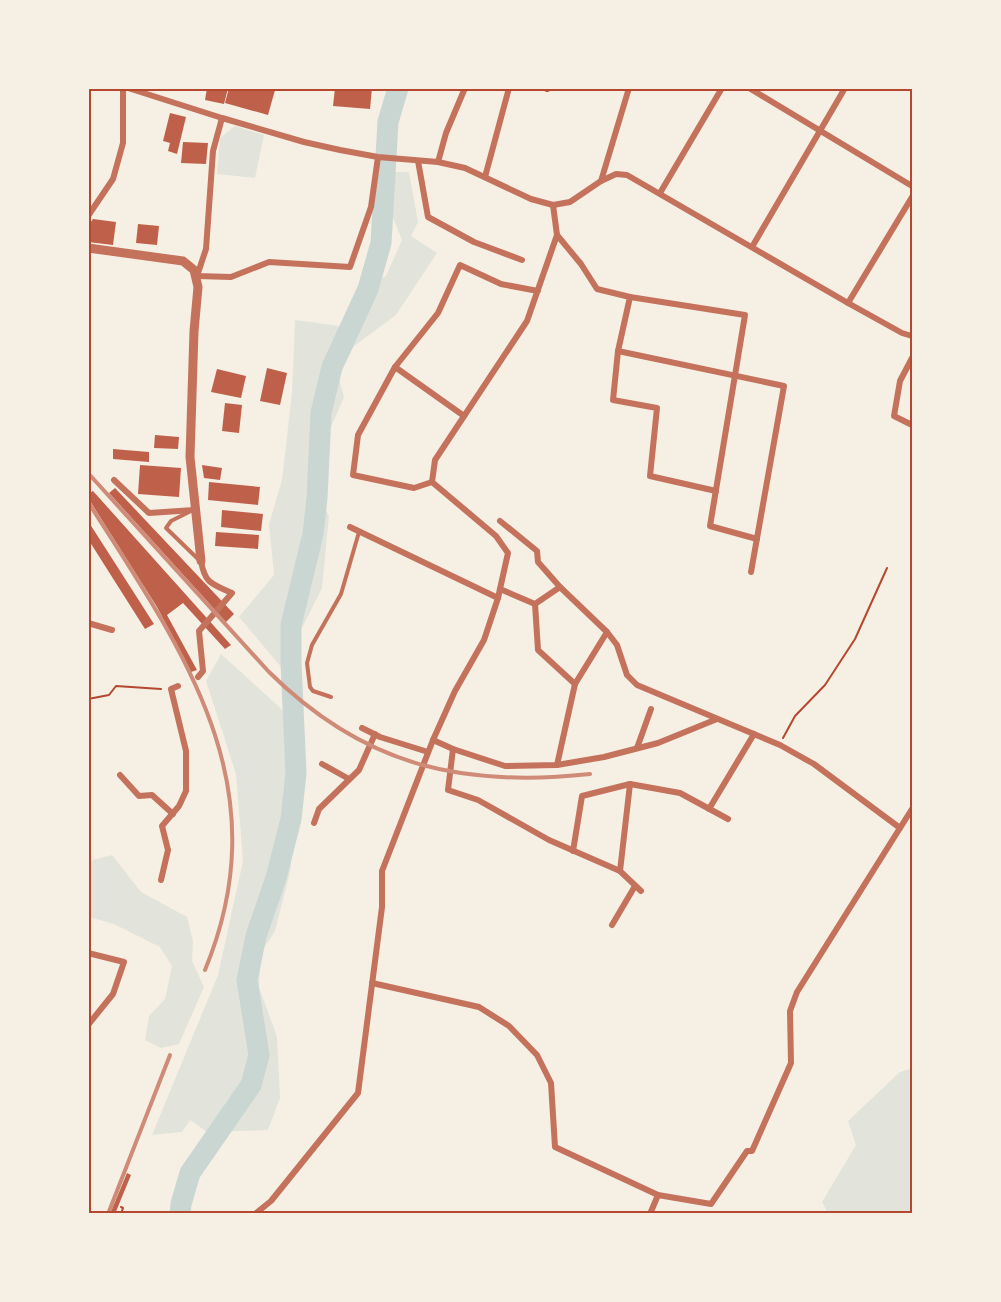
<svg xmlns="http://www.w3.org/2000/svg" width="1001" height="1302" font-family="Arial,sans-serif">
  <rect width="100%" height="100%" fill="#f6efe4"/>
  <!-- green -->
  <g fill="#e2e4dc">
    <polygon points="235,126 264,135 255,178 217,174 220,138"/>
    <polygon points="392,172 409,172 418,222 411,236 437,253 396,315 354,346 338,376 344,397 309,478 329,516 322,588 282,668 239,617 274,575 269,524 282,480 292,393 295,320 340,326 363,285 386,276 402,240 392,215"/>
    <polygon points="221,654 286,713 291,868 275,931 261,953 259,987 277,1037 280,1098 268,1130 207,1132 190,1120 182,1132 152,1135 218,975 243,861 236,774 206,681"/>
    <polygon points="112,855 141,892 187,917 193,941 192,961 204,987 179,1044 161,1048 145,1040 149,1016 165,999 172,966 160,947 114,924 89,917 89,861"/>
    <polygon points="912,1068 912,1213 828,1213 822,1202 856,1145 848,1121 900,1072"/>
  </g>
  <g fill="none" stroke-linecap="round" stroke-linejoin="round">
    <!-- river -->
    <polyline stroke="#c9d6d2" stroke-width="21" points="180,1214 181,1204 190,1173 251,1085 259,1055 247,980 256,936 276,878 291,819 296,773 291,663 291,625 313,534 317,498 321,413 332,367 368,289 381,243 388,122 398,88"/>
  </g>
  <!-- building -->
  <g fill="#bf614a">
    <polygon points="207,88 228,88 224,104 205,100"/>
    <polygon points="229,88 275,90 268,115 225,103"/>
    <polygon points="335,88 372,88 370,109 333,106"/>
    <polygon points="170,113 186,117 177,154 168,151 170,143 163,141"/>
    <polygon points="183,142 208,143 206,164 181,163"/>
    <polygon points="93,219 116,222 113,245 88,242 88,226"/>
    <polygon points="138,224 159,226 157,245 136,243"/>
    <polygon points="267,368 287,373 280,405 260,401"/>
    <polygon points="217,369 246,376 241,398 211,392"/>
    <polygon points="225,403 242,405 239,433 222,431"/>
    <polygon points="155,435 179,437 178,449 154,448"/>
    <polygon points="113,449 149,452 149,462 113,459"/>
    <polygon points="140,465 181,468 179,497 138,494"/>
    <polygon points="202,465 222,468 220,480 204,478"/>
    <polygon points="209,482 260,487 258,505 208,500"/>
    <polygon points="115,488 234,614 226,622 109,493"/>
    <polygon points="93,491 231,645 225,649 183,603 167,615 197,670 191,672 157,607 88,498 88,494"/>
    <polygon points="222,510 263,514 261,531 221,527"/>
    <polygon points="88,521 154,624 145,629 88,539"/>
    <polygon points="216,532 259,535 258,549 215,546"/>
    <polygon points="127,1173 131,1175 115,1214 110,1214"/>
  </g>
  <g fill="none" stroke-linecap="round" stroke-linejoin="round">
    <!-- path -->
    <g stroke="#b5482f" stroke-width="2">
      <polyline points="540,88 547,91 556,88"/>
      <polyline points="88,699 109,695 116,686 161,689"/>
      <polyline points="783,738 795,716 825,685 855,639 887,568"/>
      <polyline points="121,1207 123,1208 121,1214"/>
    </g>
    <!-- service -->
    <g stroke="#c5725c" stroke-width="4">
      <polyline points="189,512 171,521 166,528 198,559"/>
      <polyline points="331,697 313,691 310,687 307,663 312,645 341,594 359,532"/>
    </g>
    <!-- minor -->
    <g stroke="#c5725c" stroke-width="6">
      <polyline points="128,88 222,118"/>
      <polyline points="749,88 912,186"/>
      <polyline points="378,157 371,207 350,267 269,262 231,277 197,276 206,249 213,151 222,118 304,142 340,150 378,157 438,162 465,168 531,199 553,205 570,202 601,181 629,88"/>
      <polyline points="418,161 428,217 474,242 522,260"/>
      <polyline points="438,162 446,133 465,88"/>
      <polyline points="485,177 509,88"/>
      <polyline points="601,181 616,174 627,175 848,303 902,333 912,336"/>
      <polyline points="660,193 722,88"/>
      <polyline points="553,205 557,235 581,264 597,289 630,297 618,351 784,386 751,572"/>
      <polyline points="88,216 113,179 123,143 123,88"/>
      <polyline points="752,247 845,88"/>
      <polyline points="538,291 501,284 460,265 438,313 395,367 358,435 353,475 414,488 432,482 435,460 527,321 557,235"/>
      <polyline points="630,297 745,315 710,526 757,539"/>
      <polyline points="848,303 912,197"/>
      <polyline points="618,351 613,400 657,408 650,476 716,491"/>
      <polyline points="912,358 900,381 894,416 912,425"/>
      <polyline points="395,367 464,416"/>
      <polyline points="114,480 149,513 194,510"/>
      <polyline points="500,521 537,551 538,562 560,587"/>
      <polyline points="350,527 498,598"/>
      <polyline points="535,604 538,650 575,684"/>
      <polyline points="88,623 112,630"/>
      <path d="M 198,677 L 203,671 L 199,631 L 232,593 C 212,584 205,584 201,561"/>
      <polyline points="362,728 380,737 428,752"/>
      <polyline points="433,740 453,749 448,790 478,800 549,840 620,871"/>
      <polyline points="637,748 651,709"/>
      <polyline points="453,749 505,766 557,765 575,684 607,632 560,587 535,604 500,589"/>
      <polyline points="322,764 349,779"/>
      <polyline points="557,765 604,757 658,743 717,719"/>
      <polyline points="120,775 139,796 152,795 173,814"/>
      <polyline points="630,784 620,871 641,891"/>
      <polyline points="709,809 754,734"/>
      <polyline points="314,823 319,809 359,770 375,734"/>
      <polyline points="900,828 912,809"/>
      <polyline points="573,851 582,796 630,784 680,793 728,819"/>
      <polyline points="161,880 168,850 162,826 179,806 186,791 186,751 171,689 178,686"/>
      <polyline points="612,925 635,886"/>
      <polyline points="88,953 124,962 113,994 88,1025"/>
      <polyline points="372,983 479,1007 509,1026 537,1055 551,1083 555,1147 658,1195 711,1204 747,1151 752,1151 791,1063 790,1011 797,992 900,828 814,764 780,745 637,685 627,675 617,645 607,632"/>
      <polyline points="255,1214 271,1201 358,1093 382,907 382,871 433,740 455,691 484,640 498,598 508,553 496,536 432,482"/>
      <polyline points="650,1214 658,1195"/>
    </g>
    <!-- tertiary -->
    <polyline stroke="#c5725c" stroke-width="9" points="88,248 183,261 194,270 198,287 194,331 190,457 201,561"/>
    <!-- rail -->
    <g stroke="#cf8b77" stroke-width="4">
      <path d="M 88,473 L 269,672 C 363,765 460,788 590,774"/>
      <path d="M 88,502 C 184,652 281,786 205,970"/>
      <polyline points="108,1214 170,1055"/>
    </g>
  </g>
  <!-- border -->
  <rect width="1001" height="1302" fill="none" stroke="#f6efe4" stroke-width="180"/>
  <rect x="90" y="90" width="821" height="1122" fill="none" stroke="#b5482f" stroke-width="2"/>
</svg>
